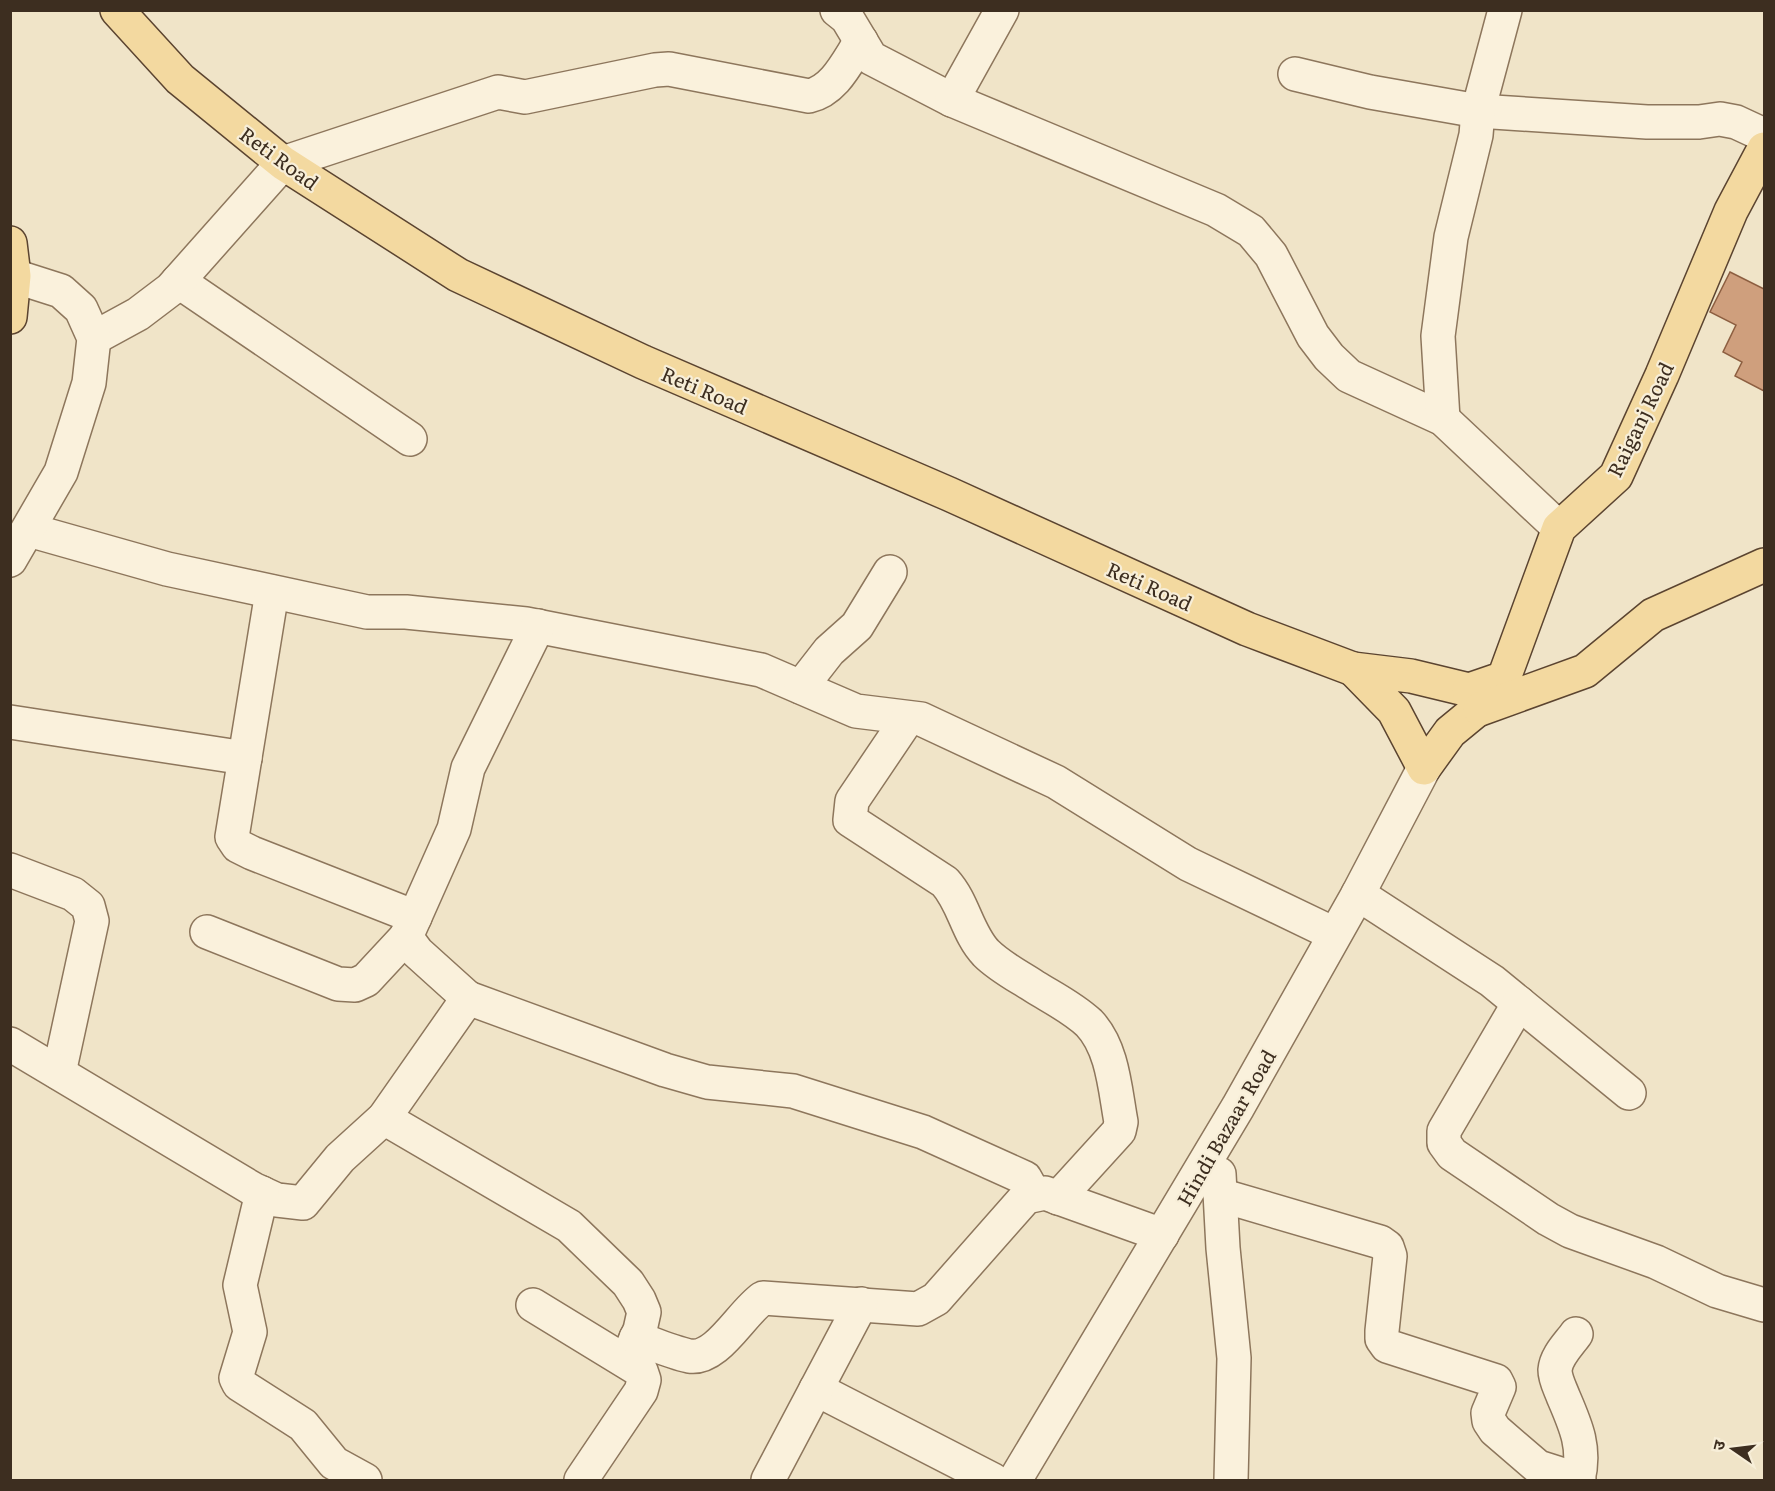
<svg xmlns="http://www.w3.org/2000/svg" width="1775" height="1491" font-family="Literata,'Noto Sans Devanagari',serif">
  <rect width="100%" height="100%" fill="#f0e4c8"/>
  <!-- building -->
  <polygon fill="#cf9f7d" stroke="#8d5f41" stroke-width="1.5" points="1730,272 1764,289 1764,391 1735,376 1742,362 1723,352 1736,325 1710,312"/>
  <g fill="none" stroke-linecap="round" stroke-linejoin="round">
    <defs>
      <g id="minor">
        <polyline points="837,10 847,18 871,58 952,100 1216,210 1251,231 1271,255 1313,336 1329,357 1349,376 1443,419 1559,528"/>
        <polyline points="1295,74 1370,92 1478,111 1647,122 1699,122 1720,119 1736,122 1764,135"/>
        <polyline points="952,100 1002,10"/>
        <polyline points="178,281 410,439"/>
        <path d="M 94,338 L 138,314 L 171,289 L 283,163 L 498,92 L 525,97 L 655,70 L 669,69 L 809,96 C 835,90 847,62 861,41"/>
        <polyline points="1443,419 1438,336 1451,237 1476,135 1478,111 1505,10"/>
        <polyline points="29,530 167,569 367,612 406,612 526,624 761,670 856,711 921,719 1056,782 1188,864 1334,934"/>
        <polyline points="10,560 61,472 89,383 94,338 81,309 61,291 14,276"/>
        <polyline points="272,592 232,837 238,846 252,853 415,917"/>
        <polyline points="801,687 829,651 857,626 890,572"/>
        <path d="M 908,718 L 852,801 L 850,820 L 945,882 C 964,903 967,933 986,953 C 1000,967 1018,976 1035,987 C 1053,998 1073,1008 1089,1023 C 1113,1048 1115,1090 1121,1122 L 1119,1131 L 1058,1198"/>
        <polyline points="10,722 245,758"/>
        <polyline points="10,870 73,894 88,906 92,921 59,1073"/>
        <polyline points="1358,894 1492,981 1629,1093"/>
        <polyline points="207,932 338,984 355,985 366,980 406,937"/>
        <polyline points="468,998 665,1070 707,1082 793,1091 923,1132 1025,1178 1034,1194"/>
        <polyline points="1519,1003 1444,1131 1444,1143 1452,1154 1548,1219 1570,1231 1656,1262 1717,1291 1764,1305"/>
        <polyline points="10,1044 253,1189 277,1200 303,1203 340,1158 384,1118 468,998 417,952 406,937 454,829 468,768 538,626"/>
        <polyline points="384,1118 569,1226 628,1283 639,1300 644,1312 640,1330 626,1361"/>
        <polyline points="1219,1174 1223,1248 1234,1358 1231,1480"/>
        <polyline points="262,1193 240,1285 250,1332 236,1378 239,1384 303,1425 334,1463 365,1480"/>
        <polyline points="1220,1195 1380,1242 1387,1247 1390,1256 1382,1331 1382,1339 1387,1346 1496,1381 1499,1387 1488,1413 1489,1421 1495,1430 1538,1467 1579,1480"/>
        <polyline points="533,1305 641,1371 644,1380 641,1391 581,1480"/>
        <path d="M 1576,1334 C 1569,1344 1556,1356 1555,1370 C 1555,1379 1560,1388 1563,1396 C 1576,1426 1586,1448 1578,1480"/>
        <path d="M 636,1338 C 653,1344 671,1352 689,1356 C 717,1361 741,1313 763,1298 L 918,1309 L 936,1299 L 1026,1197 L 1045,1193 L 1162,1235"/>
        <polyline points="816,1389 993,1480"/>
        <polyline points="768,1480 861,1304"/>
        <polyline points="1015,1480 1238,1107 1358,894 1424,768"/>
      </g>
      <g id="major">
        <polyline points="117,10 180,79 283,163 458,275 643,362 949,494 1247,629 1353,669"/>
        <polyline points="10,243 14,276 10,317"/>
        <polygon points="1353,669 1411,676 1469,690 1478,709 1450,732 1424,768 1394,711"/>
        <polyline points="1469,690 1504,678 1559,528 1616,476 1662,375 1731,211 1764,149"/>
        <polyline points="1480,709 1585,671 1653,615 1764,565"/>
      </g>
    </defs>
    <!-- minor casing -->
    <use href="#minor" stroke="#8d765c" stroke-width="36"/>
    <!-- major casing -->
    <use href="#major" stroke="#5b4430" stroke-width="36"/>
    <!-- minor -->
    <use href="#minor" stroke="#faf1dc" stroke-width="33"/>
    <!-- major -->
    <use href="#major" stroke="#f3d9a0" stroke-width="33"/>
  </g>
  <g text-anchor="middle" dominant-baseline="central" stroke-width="4.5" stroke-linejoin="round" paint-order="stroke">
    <!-- street labels -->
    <g font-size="20" fill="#3d2e20" stroke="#f7eed8">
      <text transform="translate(280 157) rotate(36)">Reti Road</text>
      <text transform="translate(705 389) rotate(23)">Reti Road</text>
      <text transform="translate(1639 419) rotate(-64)">Raiganj Road</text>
      <text transform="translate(1150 585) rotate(24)">Reti Road</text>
      <text transform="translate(1225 1127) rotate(-60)">Hindi Bazaar Road</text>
    </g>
  </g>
  <!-- border -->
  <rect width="1775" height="1491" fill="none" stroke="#3d2e20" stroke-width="24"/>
  <!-- north arrow -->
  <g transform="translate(1733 1449) rotate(284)" stroke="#f7eed8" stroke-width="4.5" paint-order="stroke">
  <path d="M0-4.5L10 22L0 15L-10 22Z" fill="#3d2e20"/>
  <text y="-9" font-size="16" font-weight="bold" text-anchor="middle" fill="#3d2e20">उ</text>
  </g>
</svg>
